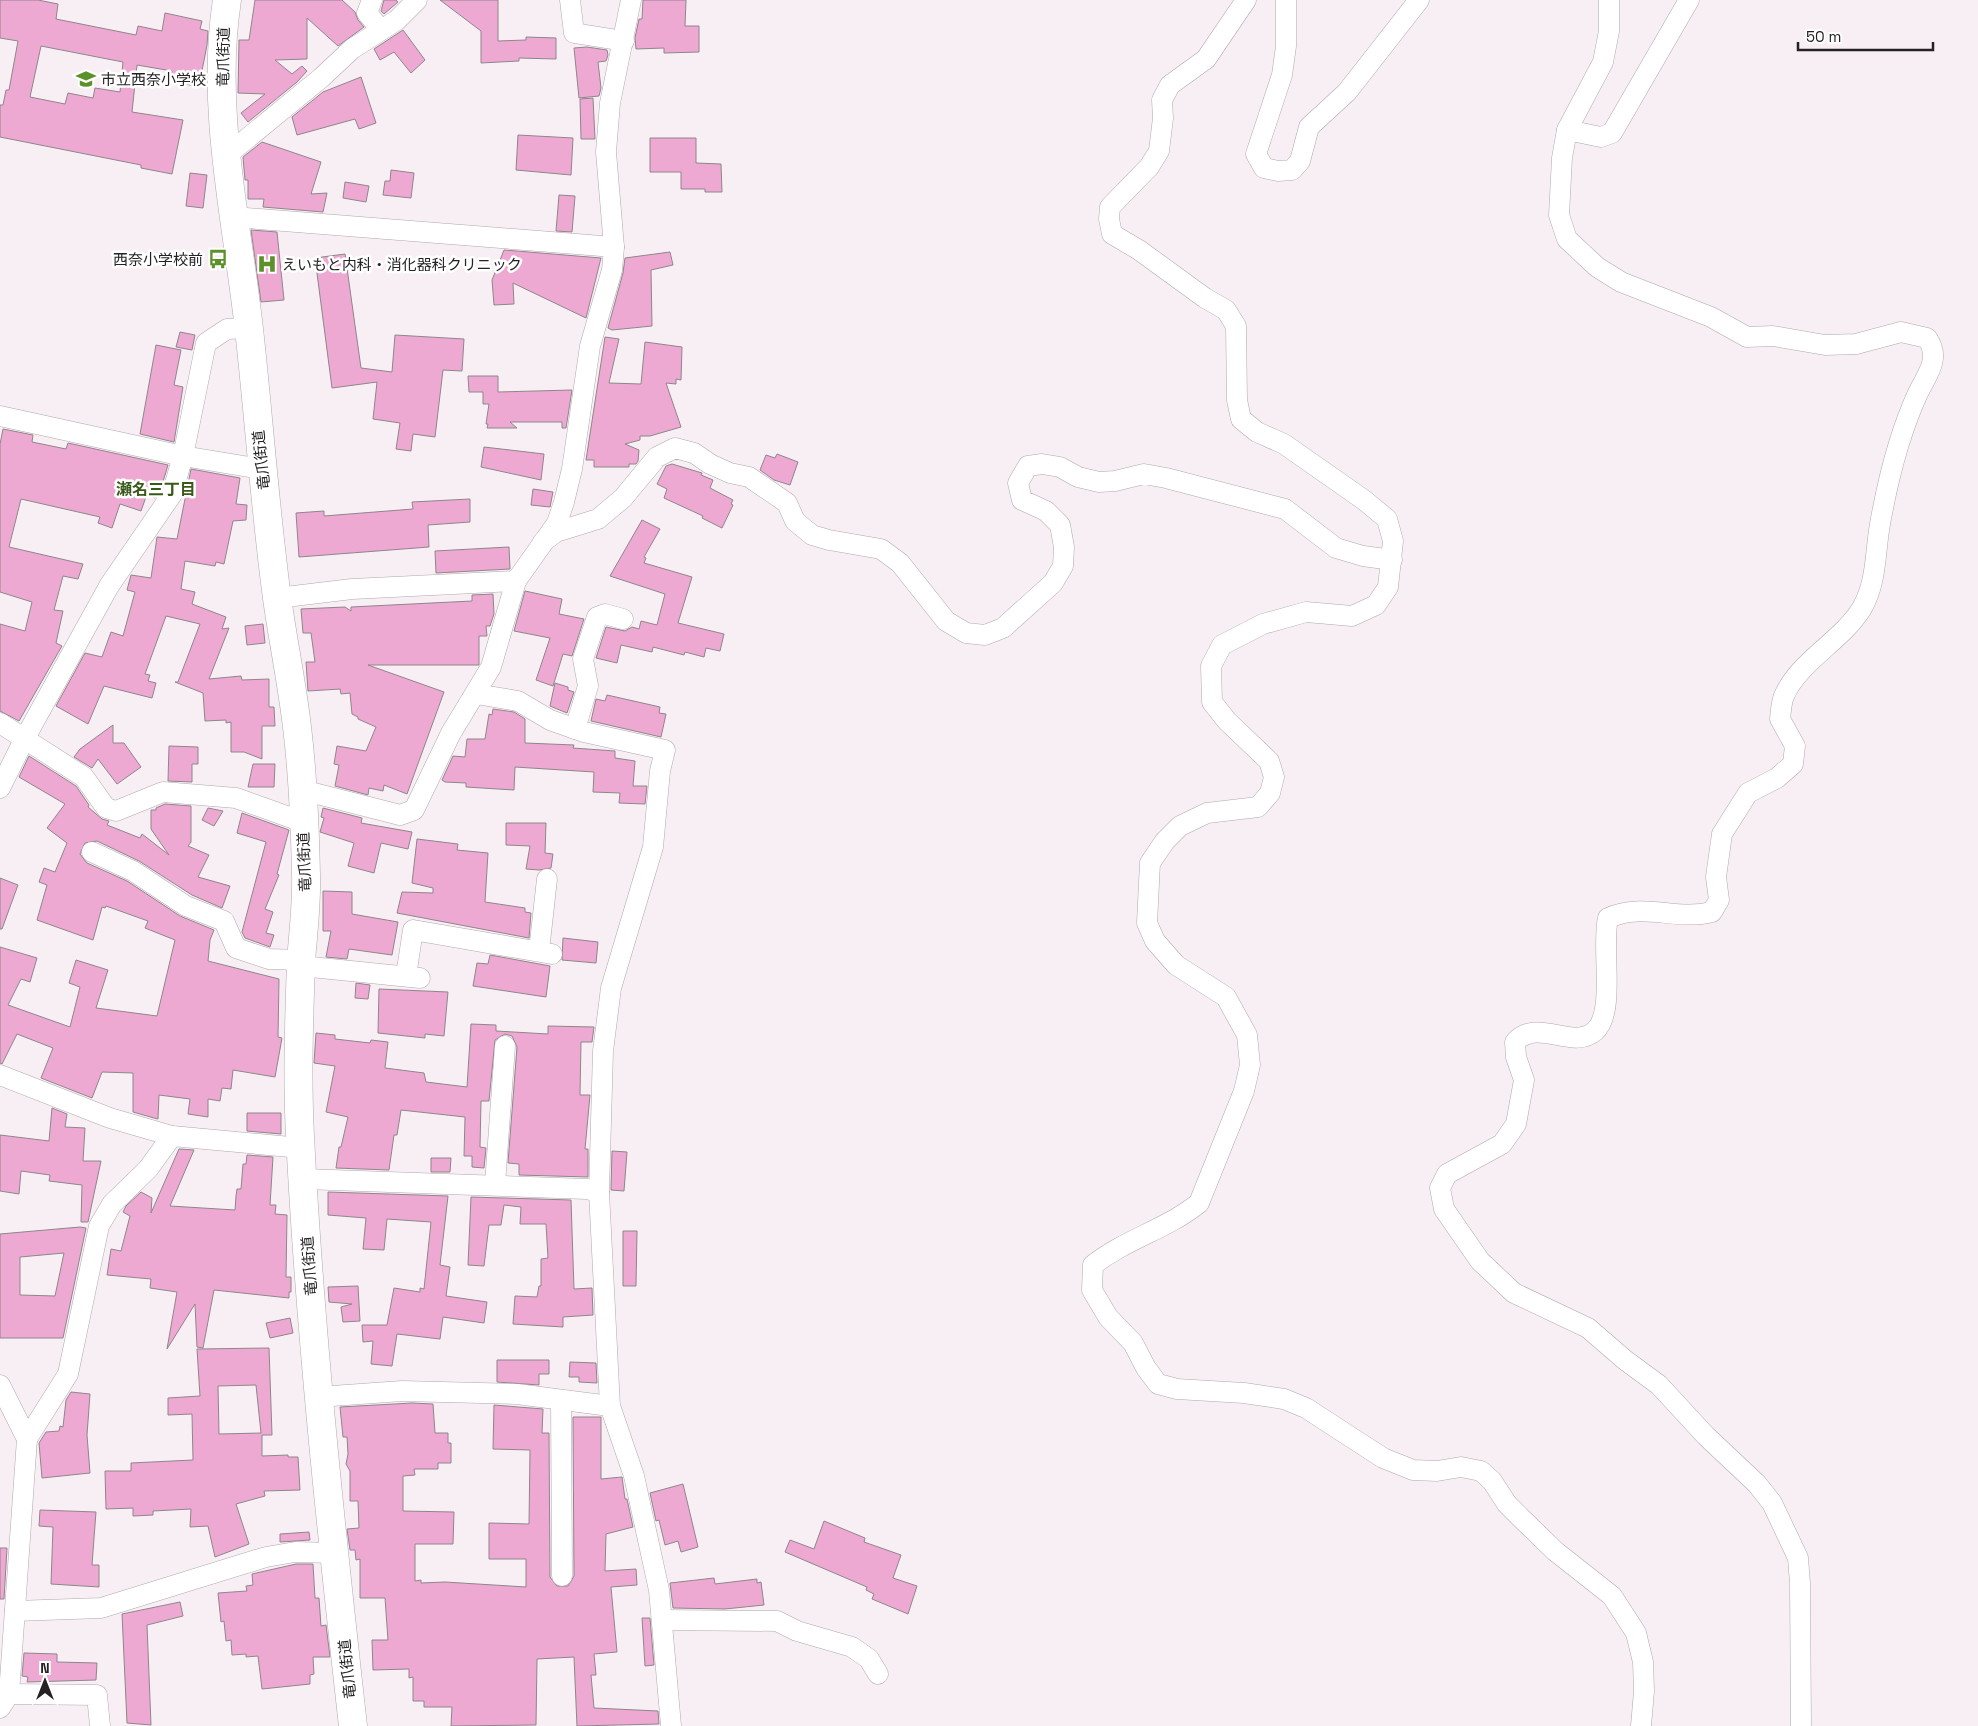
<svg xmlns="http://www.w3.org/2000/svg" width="1978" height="1726" font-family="'Space Grotesk','Noto Sans JP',sans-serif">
  <rect width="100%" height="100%" fill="#f8eff4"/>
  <!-- building -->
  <g fill="#eea9d3" stroke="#8e868b" fill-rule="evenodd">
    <path d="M 0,0 L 38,0 L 58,4 L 56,19 L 136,35 L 138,26 L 162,31 L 165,13 L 202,21 L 200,29 L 208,31 L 207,45 L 201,76 L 197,75 L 195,86 L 170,81 L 172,71 L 137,65 L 132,112 L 183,120 L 172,174 L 141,168 L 141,165 L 0,137 L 0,105 L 3,105 L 6,90 L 9,90 L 18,41 L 0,38 ZM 41,46 L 123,62 L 120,92 L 95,88 L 93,98 L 68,93 L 65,104 L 30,97 Z"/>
    <polygon points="255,0 342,0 355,12 358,20 364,27 338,46 307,18 307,59 275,60 292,74 302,66 307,71 297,82 248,122 241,113 265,94 238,93 239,40 249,40"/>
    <polygon points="384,0 396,0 398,2 384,14 381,11"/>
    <polygon points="440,0 498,0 498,41 526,40 526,37 556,38 556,59 519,58 519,61 481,63 481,31"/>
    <polygon points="643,0 686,0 685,26 699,26 699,52 664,53 664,48 636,49 635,38 639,19 642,19"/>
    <polygon points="403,30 425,60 411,73 394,52 380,60 374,49"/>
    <polygon points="587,47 607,50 608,55 606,61 598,62 601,88 599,96 579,98 574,48"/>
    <polygon points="361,77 376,123 359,129 355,119 297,135 292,117 323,92"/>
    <polygon points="593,98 595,139 581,139 580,99"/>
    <polygon points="518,135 573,138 571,175 516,170"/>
    <polygon points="650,138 696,138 696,163 721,164 722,192 705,192 705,189 681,189 681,172 650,172"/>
    <polygon points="262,142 321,162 311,194 327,193 323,212 263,207 264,199 248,199 248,180 245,180 243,157"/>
    <polygon points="391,170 414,173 411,198 383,195 385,181 390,181"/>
    <polygon points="190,173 207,175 203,208 186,206"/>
    <polygon points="345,182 369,186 366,202 343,198"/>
    <polygon points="559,195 575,196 572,232 556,231"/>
    <polygon points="251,230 277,232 284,300 261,302"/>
    <polygon points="504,250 601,258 586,318 513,283 514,304 494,305 492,280"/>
    <polygon points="670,252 673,265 651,270 652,326 612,330 608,328 623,273 625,258"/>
    <polygon points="345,254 361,368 392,372 395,335 464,339 462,371 443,370 435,437 413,434 411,451 396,449 400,423 373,419 377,382 332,388 315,258"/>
    <polygon points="180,332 195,335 192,350 176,347"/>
    <polygon points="605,337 619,339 609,383 641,384 645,342 682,347 681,380 676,379 676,384 666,383 681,427 650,436 640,436 640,440 625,444 639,450 638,461 636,464 629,464 629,467 594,467 594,460 586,460"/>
    <polygon points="156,345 181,350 174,385 183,387 174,442 140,434"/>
    <polygon points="468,376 498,376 498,392 572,390 566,428 562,428 562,422 510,422 517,428 487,428 488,424 486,424 489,404 483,404 483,392 469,392"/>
    <polygon points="3,429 33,435 32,442 66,449 68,443 168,465 162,485 155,498 147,494 141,511 120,504 112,528 98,523 100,517 21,499 9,547 83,564 78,579 63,576 54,610 63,611 56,643 62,646 19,721 0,711 0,624 25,631 32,602 0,592 0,444"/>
    <polygon points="484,447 544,454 541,480 481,467"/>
    <polygon points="777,454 798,462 790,485 774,480 760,470 766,455 775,458"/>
    <polygon points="672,464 702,473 701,475 713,480 710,488 733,500 731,504 733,505 722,528 702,518 703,516 664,498 667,489 657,484 666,466"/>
    <polygon points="191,469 240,478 236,504 247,505 246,520 233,521 224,564 216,562 215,566 185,561 181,589 195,592 192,604 226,617 222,629 229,628 209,679 241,676 242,680 269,679 269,707 274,707 275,726 262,726 262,759 244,752 231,752 231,722 226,723 226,720 205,721 203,693 175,682 178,682 200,624 166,616 145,674 150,675 148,681 156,683 152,698 104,686 88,724 56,706 85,653 102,657 111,632 123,636 135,592 127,590 131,575 151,578 157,537 177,539"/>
    <polygon points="533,489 553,492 550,507 531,505"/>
    <polygon points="470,499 470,522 428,525 429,547 299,557 296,513 324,511 324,516 413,509 412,502"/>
    <polygon points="642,520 660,529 644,557 646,558 644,563 692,577 678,623 724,634 720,651 706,648 704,657 685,652 684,655 653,647 652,652 621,645 617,663 596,658 606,627 625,631 632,627 639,629 641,621 657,625 665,594 610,576"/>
    <polygon points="509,547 510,569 436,573 435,551"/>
    <polygon points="525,591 562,599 559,614 584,619 572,656 563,654 553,686 536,680 550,638 514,631"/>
    <polygon points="493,594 494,614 490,626 486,626 487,636 479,636 479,665 368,665 444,692 407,794 384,785 383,791 369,788 368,795 335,786 339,765 334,764 337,746 366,751 376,727 358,719 358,717 352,714 350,693 341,694 340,689 308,691 306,662 315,662 311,633 303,633 301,609 345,607 351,611 351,607 472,601 472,595"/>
    <polygon points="263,624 265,643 247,645 245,626"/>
    <polygon points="555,683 568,687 568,690 574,692 567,713 550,706"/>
    <polygon points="607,695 660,707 659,713 666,714 661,737 591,721 596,699 605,701"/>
    <polygon points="493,709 514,712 525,719 525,743 574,745 573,748 615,751 615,758 635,761 633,786 647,786 645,804 619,803 620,793 593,792 594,772 515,767 514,790 466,787 466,783 445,782 442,780 453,756 465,757 467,739 485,739 489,714 492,715"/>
    <polygon points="113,725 113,743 124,743 141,767 117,784 98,759 92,768 74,757 80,749"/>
    <polygon points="169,746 198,747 198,764 192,764 192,782 168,781"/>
    <polygon points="29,756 76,786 89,805 88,807 102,819 109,821 107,825 140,838 142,834 169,855 151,829 151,810 156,810 156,808 165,804 191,806 191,842 188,846 209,855 198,877 230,886 222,908 192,895 139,861 97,841 85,843 80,854 87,863 127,881 180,916 214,930 210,940 208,961 279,979 278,1037 282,1038 275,1077 233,1070 231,1089 222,1088 220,1101 208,1099 208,1117 188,1114 190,1099 159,1095 158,1119 154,1118 133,1112 133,1073 102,1072 92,1098 41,1078 53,1048 17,1034 2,1064 0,1063 0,947 37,958 30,982 21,979 8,1005 70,1027 80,987 69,983 76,960 108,970 96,1008 157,1016 175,940 145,928 148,921 106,906 105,908 102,907 93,940 37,920 47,885 39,882 44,868 55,872 67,843 47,828 65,804 19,777"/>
    <polygon points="253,764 275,764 274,787 248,787"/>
    <polygon points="208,808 223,811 214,826 202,820"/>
    <polygon points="323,808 362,818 361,823 412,832 408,849 381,843 374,873 348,866 354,843 320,832 324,818 321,817"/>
    <polygon points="242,813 289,830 277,874 279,875 265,909 273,912 266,933 274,935 270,947 245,938 242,932 266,842 237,833"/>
    <polygon points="506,823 546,823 545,853 553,854 551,868 539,870 526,869 530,846 506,845"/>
    <polygon points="417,839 458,844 457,850 488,853 485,902 525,908 525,912 531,913 529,938 397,913 402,892 433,893 433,888 412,883"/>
    <polygon points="0,878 18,885 2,929 0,929"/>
    <polygon points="323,891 352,892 352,914 398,922 392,955 349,949 347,959 326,957 331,931 323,931"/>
    <polygon points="563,938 598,942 596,963 562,960"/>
    <polygon points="490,955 550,966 546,997 473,986 477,963 488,964"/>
    <polygon points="356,983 370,985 368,999 355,998"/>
    <polygon points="379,989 448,992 444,1036 425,1034 425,1038 378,1033"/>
    <polygon points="471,1024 496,1025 496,1031 548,1034 548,1026 594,1027 592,1042 581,1042 580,1095 590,1095 585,1149 588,1149 588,1177 519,1175 519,1164 508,1163 517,1047 512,1036 505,1034 495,1040 489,1101 481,1101 480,1147 486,1148 484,1168 472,1167 472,1156 464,1156 465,1117 401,1110 397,1135 394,1135 389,1170 336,1168 339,1147 341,1147 348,1117 326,1112 335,1066 314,1063 316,1033 335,1035 335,1039 370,1043 371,1040 388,1042 385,1068 424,1073 426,1082 467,1087"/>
    <polygon points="52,1108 67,1114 65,1127 85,1128 83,1161 101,1161 88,1222 81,1222 82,1185 49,1181 50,1175 21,1171 19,1194 0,1191 0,1135 49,1141"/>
    <polygon points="247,1113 281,1113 281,1134 247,1131"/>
    <polygon points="179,1149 194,1150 170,1206 235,1210 236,1196 237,1189 241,1189 243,1164 246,1164 247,1155 273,1157 270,1205 276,1205 275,1214 287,1215 286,1277 291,1277 291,1292 289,1292 289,1298 214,1290 203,1348 197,1347 195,1304 167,1349 177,1292 150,1288 151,1279 107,1275 111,1249 121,1251 130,1216 123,1212 126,1206 141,1192 152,1198 151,1213"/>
    <polygon points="612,1151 627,1152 624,1191 611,1190"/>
    <polygon points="431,1158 451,1158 450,1172 431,1172"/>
    <polygon points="328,1192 448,1196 440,1265 450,1267 446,1296 487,1302 484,1323 443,1317 440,1339 397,1334 392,1366 371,1364 373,1341 363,1342 362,1325 387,1325 394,1288 420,1292 420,1288 424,1289 431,1222 387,1219 384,1250 363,1249 366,1218 328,1215"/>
    <polygon points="471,1197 571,1200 574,1289 592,1288 593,1315 563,1317 563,1327 513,1324 515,1296 537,1297 539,1286 541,1286 541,1259 548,1258 546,1224 520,1224 521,1207 504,1205 501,1225 489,1225 484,1266 468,1265"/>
    <path d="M 80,1227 L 86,1228 L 63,1338 L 0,1338 L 0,1234 ZM 64,1253 L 55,1296 L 20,1295 L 20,1257 Z"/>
    <polygon points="623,1231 637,1231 636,1286 623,1286"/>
    <polygon points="358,1286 360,1321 343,1322 341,1307 352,1304 329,1302 328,1287"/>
    <polygon points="290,1318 293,1333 270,1338 266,1323"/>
    <path d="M 269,1348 L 272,1435 L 262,1435 L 262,1456 L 288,1455 L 288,1457 L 298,1457 L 300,1490 L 264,1491 L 265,1496 L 236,1504 L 249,1544 L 215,1557 L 208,1526 L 190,1527 L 191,1509 L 153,1511 L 153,1515 L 133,1516 L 133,1508 L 106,1509 L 105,1471 L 131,1471 L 131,1463 L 193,1460 L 192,1414 L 168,1415 L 168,1398 L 200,1396 L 197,1349 ZM 256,1385 L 261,1433 L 219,1434 L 218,1386 Z"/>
    <polygon points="497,1360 549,1360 549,1374 539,1374 539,1385 497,1382"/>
    <polygon points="570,1362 596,1363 597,1383 579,1382 579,1377 569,1377"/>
    <polygon points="71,1392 90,1394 87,1435 90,1473 42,1478 39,1443 46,1432 59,1431 60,1426 63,1427 66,1400"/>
    <polygon points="412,1403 433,1404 435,1433 448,1433 448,1443 451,1443 451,1463 438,1463 438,1469 414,1469 415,1475 403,1476 403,1511 454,1512 453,1544 415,1544 415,1581 421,1580 421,1583 445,1582 526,1587 526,1559 489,1559 489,1523 529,1524 530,1450 493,1449 494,1405 543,1409 542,1433 549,1433 550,1577 557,1586 568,1586 574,1576 573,1417 601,1417 601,1479 622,1477 625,1499 627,1499 633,1527 606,1534 605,1571 636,1569 637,1585 611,1587 617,1652 594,1654 596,1675 591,1675 594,1708 658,1711 659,1724 577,1726 574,1657 537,1659 536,1725 451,1726 452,1707 424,1707 424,1701 413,1701 413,1677 409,1678 409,1669 373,1670 372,1640 388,1640 385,1598 360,1598 360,1559 356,1560 355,1550 350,1550 347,1529 359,1528 358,1501 350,1501 350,1471 346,1464 348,1454 347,1437 343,1437 340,1407"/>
    <polygon points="683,1484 698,1547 681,1552 678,1541 665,1545 659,1520 656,1521 650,1493"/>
    <polygon points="40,1510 96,1512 92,1565 99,1565 99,1587 51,1584 53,1527 39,1526"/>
    <polygon points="824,1521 865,1538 864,1542 901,1555 893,1578 917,1586 908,1614 872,1599 874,1594 866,1590 867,1587 785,1552 790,1540 814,1549"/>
    <polygon points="309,1532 310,1540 280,1542 280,1534"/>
    <polygon points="0,1548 7,1548 4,1599 0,1599"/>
    <polygon points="296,1564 313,1564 315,1598 319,1598 321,1626 326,1625 330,1657 313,1657 314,1674 310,1675 310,1684 262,1689 258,1656 246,1657 246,1654 232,1655 231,1640 226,1641 224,1621 221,1622 218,1593 247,1591 246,1586 253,1585 252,1574"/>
    <polygon points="714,1578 715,1584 757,1579 757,1583 761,1582 764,1605 725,1609 673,1608 670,1583"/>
    <polygon points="180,1602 183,1616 147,1625 151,1725 127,1723 122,1614"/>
    <polygon points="642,1618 650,1618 654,1665 645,1666"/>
    <polygon points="24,1653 57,1654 57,1662 97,1663 96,1680 27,1682 28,1677 22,1676"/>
  </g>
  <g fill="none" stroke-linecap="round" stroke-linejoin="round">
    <defs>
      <g id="street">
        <polyline points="372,0 367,13 381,30"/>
        <polyline points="570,0 574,33 624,41"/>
        <path d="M 1246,0 L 1206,59 L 1170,85 L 1162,100 L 1163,118 L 1159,151 L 1149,167 L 1110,207 L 1109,219 L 1112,234 L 1139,250 L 1205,298 L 1226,310 L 1236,326 L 1237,400 L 1241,419 L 1257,432 L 1284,444 L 1364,500 L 1387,519 L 1393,541 L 1388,587 L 1376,605 L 1352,616 L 1306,612 L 1263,624 L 1222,645 L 1211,666 L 1212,702 L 1227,721 L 1269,761 L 1274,777 L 1270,793 L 1258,807 L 1207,813 L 1180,826 L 1165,841 L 1150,863 L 1147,923 L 1155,941 L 1176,965 L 1226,997 L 1247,1035 L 1250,1065 L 1244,1091 L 1199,1203 C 1167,1229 1126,1239 1093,1265 L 1092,1290 L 1108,1317 L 1133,1343 L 1146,1368 L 1158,1384 L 1177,1389 L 1244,1393 L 1284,1399 L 1306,1408 L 1383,1458 L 1413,1470 L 1437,1471 L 1461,1467 L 1481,1471 L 1492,1481 L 1507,1504 L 1521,1518 L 1555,1551 L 1612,1596 L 1636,1633 L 1643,1662 L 1644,1691 L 1641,1726"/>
        <polyline points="1286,0 1286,46 1282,75 1256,154 1264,168 1278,171 1292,170 1300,161 1309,127 1347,92 1419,0"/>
        <path d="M 1609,0 L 1609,31 L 1603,62 L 1567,130 L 1562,158 L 1559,215 L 1567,239 L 1597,267 L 1621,282 L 1711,317 L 1747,337 L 1773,336 L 1825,345 L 1856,344 L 1901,332 L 1927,338 C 1941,358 1928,373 1918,393 C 1899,434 1888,479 1880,524 C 1875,552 1877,582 1862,608 C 1842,641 1799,661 1784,696 C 1781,703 1781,712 1780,719 L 1795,746 L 1793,764 L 1777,778 L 1748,793 L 1722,834 L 1716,877 L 1719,900 L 1712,912 C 1676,921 1643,902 1608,918 C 1601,946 1616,1012 1595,1031 C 1572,1051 1538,1017 1515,1042 L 1516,1057 L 1524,1080 L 1516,1124 L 1502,1144 L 1447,1174 L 1440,1188 L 1444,1209 L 1480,1261 L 1514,1293 L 1588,1328 L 1625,1360 L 1659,1385 L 1706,1436 L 1757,1484 L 1772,1503 L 1798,1558 L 1800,1583 L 1801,1726"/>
        <polyline points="1567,130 1601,137 1612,133 1689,0"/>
        <polyline points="227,155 321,78 352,49 397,20 417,0"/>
        <polyline points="233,217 614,247"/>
        <polyline points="0,416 183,456 261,469"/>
        <polyline points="543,542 556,532 598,519 623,498 657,457 675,448 694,453 710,464 730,473 749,477 787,503 795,521 812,535 829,540 881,549 900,563 946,621 966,633 985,635 1003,628 1053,583 1063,566 1064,547 1060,525 1046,511 1022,500 1018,483 1028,466 1042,464 1060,467 1078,477 1099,482 1115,481 1144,474 1166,478 1285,509 1336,548 1363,556 1392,560"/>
        <polyline points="277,598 352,589 516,581"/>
        <polyline points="476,694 518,701 550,720 584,732 665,750 660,771 653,847 611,988 603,1051 599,1192"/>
        <polyline points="0,723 84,777 106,808 116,811 163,792 236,798 303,822"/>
        <polyline points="575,729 588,686 583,659 597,617 605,614 623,619"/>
        <polyline points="0,788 25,738 109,586 172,494 183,456 206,343 227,329 249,328"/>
        <polyline points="302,790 400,815 414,810 451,733 491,667 516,581 557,523 564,502 572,469 590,346 612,270 614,247 606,152 610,103 631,0"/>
        <polyline points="92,852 133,871 186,906 224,921 236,948 269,959 301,960"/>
        <polyline points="539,951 547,879"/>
        <polyline points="301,966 420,978"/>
        <polyline points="406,976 413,930 552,954"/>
        <polyline points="0,1075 110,1118 172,1136 301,1148"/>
        <polyline points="303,1179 587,1189 599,1192 610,1406 634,1476 659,1590 671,1726"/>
        <polyline points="495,1184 505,1046"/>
        <polyline points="0,1385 27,1439 9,1694 0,1708"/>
        <polyline points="318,1397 402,1391 517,1394 610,1406"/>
        <polyline points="561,1400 562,1576"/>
        <polyline points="27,1439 68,1374 99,1226 112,1204 148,1169 172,1136"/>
        <polyline points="15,1611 101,1608 266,1557 295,1552 334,1553"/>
        <polyline points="662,1620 777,1621 797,1631 852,1647 869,1659 878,1674"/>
        <polyline points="9,1694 97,1695 100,1726"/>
      </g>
      <path id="secondary" d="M 227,0 C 210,109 237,221 249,329 C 259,419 265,509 277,598 C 283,641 292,684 297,727 C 303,776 305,826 306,875 C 307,904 303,933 301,962 C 299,1020 297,1078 300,1136 C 310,1333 331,1530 353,1726"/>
    </defs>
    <!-- street casing -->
    <use href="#street" stroke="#b0a8ad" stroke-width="21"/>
    <!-- secondary casing -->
    <use href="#secondary" stroke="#b0a8ad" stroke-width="29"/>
    <!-- street -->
    <use href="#street" stroke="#fff" stroke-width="20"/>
    <!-- secondary -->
    <use href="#secondary" stroke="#fff" stroke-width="28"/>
  </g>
  <!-- icons -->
  <defs>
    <symbol id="school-bare" viewBox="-9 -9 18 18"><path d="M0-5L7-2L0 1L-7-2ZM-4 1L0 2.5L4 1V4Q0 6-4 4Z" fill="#5c9029" stroke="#fff" stroke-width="2.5" paint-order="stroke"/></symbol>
    <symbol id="bus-bare" viewBox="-9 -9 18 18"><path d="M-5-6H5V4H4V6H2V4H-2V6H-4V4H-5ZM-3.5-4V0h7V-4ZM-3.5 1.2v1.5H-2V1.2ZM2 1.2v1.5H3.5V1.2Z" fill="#5c9029" stroke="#fff" stroke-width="2.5" paint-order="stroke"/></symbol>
    <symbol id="hospital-bare" viewBox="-9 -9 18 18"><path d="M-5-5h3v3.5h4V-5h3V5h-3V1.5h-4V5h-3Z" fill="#5c9029" stroke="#fff" stroke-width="2.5" paint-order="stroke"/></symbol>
  </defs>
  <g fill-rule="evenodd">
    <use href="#school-bare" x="72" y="65" width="28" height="28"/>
    <use href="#bus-bare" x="204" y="245" width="28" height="28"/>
    <use href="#hospital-bare" x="253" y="250" width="28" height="28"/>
  </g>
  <g text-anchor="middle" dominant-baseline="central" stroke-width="5" stroke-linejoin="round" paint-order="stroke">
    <!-- street labels -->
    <g font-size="15" fill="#252224" stroke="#fff">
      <text transform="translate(223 57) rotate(-89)">竜爪街道</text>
      <text transform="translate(261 460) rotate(-96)">竜爪街道</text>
      <text transform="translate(304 862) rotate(-92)">竜爪街道</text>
      <text transform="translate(309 1266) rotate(-94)">竜爪街道</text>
      <text transform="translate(347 1669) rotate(-96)">竜爪街道</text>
    </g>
    <!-- poi labels -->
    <g font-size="15" fill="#252224" stroke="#fff" text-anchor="start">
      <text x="101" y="79">市立西奈小学校</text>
      <text x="203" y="259" text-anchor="end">西奈小学校前</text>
      <text x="282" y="264">えいもと内科・消化器科クリニック</text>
    </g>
    <!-- neighbourhood labels -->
    <g font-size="16" font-weight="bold" fill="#385917" stroke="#fff">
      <text x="156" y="489">瀬名三丁目</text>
    </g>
  </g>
  <!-- north arrow -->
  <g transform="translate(45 1681)" stroke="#ffffff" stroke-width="4" paint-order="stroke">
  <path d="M0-4L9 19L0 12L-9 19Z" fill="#252224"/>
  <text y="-8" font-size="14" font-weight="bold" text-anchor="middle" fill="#252224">N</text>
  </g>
  <!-- scale -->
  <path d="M1798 42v8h135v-8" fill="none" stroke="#252224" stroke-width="2.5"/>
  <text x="1806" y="42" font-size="15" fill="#252224" stroke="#ffffff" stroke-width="4" paint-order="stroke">50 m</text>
</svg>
